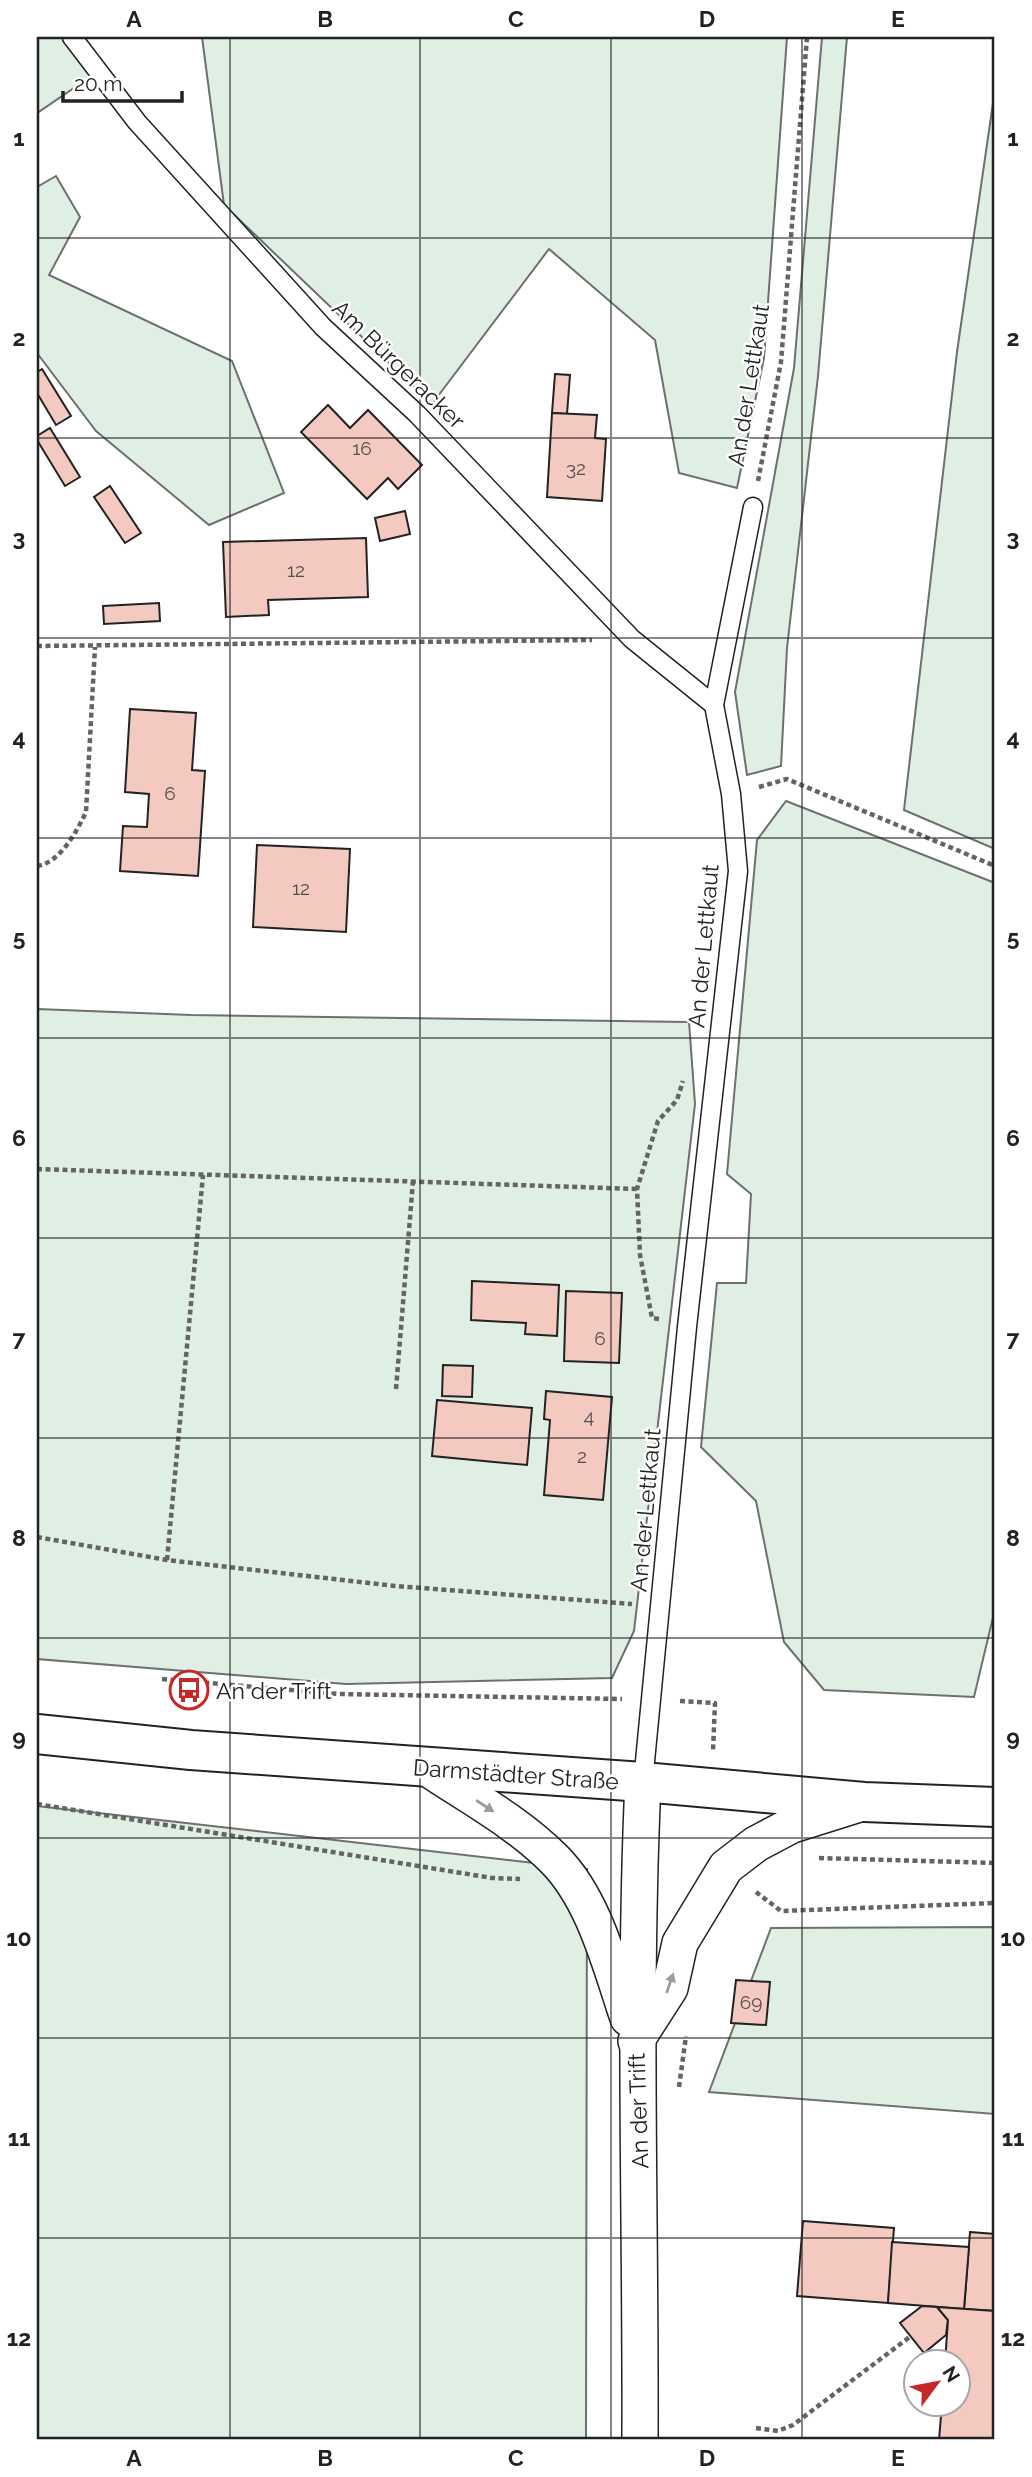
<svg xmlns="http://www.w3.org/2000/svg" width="1032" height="2477" font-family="Raleway,sans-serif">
  <rect width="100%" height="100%" fill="#fff"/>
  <!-- green -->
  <g fill="#e0efe3" stroke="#6f6f6f" stroke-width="2">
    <polygon points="37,37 63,37 93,75 37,113"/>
    <polygon points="202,37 787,37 764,358 737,488 679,473 655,340 549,249 432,404 224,205"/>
    <polygon points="822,37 847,37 818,376 787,648 781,766 747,775 735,692 794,368"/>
    <polygon points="995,89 995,849 904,810 957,352"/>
    <polygon points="56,176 80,217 49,275 232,361 284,493 209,525 96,431 37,353 37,187"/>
    <polygon points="786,801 995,883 995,1609 974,1697 824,1690 784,1642 756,1501 701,1447 717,1283 746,1283 751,1194 727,1174 757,840"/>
    <polygon points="37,1009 191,1015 689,1022 695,1104 634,1631 612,1678 346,1684 37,1659"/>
    <polygon points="37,1806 587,1869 586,2440 37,2440"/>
    <polygon points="995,1927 995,2114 709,2092 771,1928"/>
  </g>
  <!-- building -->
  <g fill="#f3c9c0" stroke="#222" stroke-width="2">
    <polygon points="42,369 71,416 56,425 37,393 37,372"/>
    <polygon points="555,374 570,375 567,414 552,413"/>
    <polygon points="328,405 350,428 368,410 422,465 398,489 388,478 367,499 301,432"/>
    <polygon points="552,413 597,415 595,438 606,439 602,501 547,497"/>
    <polygon points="50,428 80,477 65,486 37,440 37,436"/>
    <polygon points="110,486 141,533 125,543 94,497"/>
    <polygon points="405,511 410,534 380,541 375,518"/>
    <polygon points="366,538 368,597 268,600 269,615 226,617 223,542"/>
    <polygon points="159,603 160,621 104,624 103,606"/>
    <polygon points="130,709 196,713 192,770 205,771 198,876 120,871 123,826 147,827 149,794 125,792"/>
    <polygon points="257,845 350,849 346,932 253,927"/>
    <polygon points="472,1281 559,1285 557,1336 525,1334 526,1323 471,1320"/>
    <polygon points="566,1291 622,1293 619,1363 564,1361"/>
    <polygon points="443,1365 473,1366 472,1397 442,1396"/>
    <polygon points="546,1391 612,1397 603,1500 544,1495 550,1420 544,1419"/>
    <polygon points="437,1400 532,1408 527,1465 432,1456"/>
    <polygon points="736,1980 770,1982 766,2025 731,2023"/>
    <polygon points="803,2221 894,2228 888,2303 797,2296"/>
    <polygon points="970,2232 995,2234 995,2311 964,2309"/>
    <polygon points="892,2242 969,2247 964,2309 888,2303"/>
    <polygon points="922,2306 937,2307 948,2320 946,2335 924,2353 900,2323"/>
    <polygon points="937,2307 995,2311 995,2440 939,2440 942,2404 958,2404 958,2362 945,2362 948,2320"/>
  </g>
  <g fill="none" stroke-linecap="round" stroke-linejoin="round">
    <defs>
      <g id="service">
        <polyline points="72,37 137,122 323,327 417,414 632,639 714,705"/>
        <polyline points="643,1782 687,1327 738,871 731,794 714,705 753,507"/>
      </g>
      <g id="minor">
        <path d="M 427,1768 C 470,1797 517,1822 554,1859 C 594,1899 610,1965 628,2018"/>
        <polyline points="636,2041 670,1988 680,1943 726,1867 756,1844 792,1825 862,1803"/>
        <path d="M 640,2440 C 641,2221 633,2001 643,1782"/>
      </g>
      <polyline id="secondary" points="37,1734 191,1750 643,1782 864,1802 995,1807"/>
    </defs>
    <!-- service casing -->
    <use href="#service" stroke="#222" stroke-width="21"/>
    <!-- minor casing -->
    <use href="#minor" stroke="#222" stroke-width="38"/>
    <!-- secondary casing -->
    <use href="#secondary" stroke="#222" stroke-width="42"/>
    <!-- path -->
    <g stroke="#646464" stroke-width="4.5" stroke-dasharray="5 3.5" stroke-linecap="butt">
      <polyline points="758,481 781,362 807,37"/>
      <polyline points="37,646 592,640"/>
      <polyline points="759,787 787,779 995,866"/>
      <path d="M 37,866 C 60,863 77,831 86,812 L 95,647"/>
      <polyline points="37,1169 637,1189"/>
      <polyline points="659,1319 652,1318 640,1255 637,1189 658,1121 677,1100 683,1081"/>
      <polyline points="396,1389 413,1181"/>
      <polyline points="37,1537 167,1560 395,1586 632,1604"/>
      <polyline points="167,1560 203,1175"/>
      <polyline points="162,1679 338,1694 622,1699"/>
      <polyline points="680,1701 715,1703 713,1751"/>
      <polyline points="37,1804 492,1878 520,1879"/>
      <polyline points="819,1858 995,1863"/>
      <polyline points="756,1892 781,1911 995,1903"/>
      <polyline points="679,2087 686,2036"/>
      <polyline points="756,2428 778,2431 793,2425 911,2336"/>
    </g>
    <!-- service -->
    <use href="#service" stroke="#fff" stroke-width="18"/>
    <!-- minor -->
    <use href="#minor" stroke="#fff" stroke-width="35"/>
    <!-- secondary -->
    <use href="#secondary" stroke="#fff" stroke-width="38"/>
  </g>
  <!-- one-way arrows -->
  <defs><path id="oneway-solid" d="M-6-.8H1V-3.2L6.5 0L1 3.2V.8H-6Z" transform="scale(1.75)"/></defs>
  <g fill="#9c9c9c">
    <use href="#oneway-solid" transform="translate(485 1806) rotate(33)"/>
    <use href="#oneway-solid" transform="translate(670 1983) rotate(-71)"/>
  </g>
  <!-- grid -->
  <path fill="none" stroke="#222" stroke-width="2" stroke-opacity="0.55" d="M 230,37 L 230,2440M 420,37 L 420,2440M 611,37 L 611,2440M 802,37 L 802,2440M 37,238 L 995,238M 37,438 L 995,438M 37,638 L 995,638M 37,838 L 995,838M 37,1038 L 995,1038M 37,1238 L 995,1238M 37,1438 L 995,1438M 37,1638 L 995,1638M 37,1838 L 995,1838M 37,2038 L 995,2038M 37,2238 L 995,2238"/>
  <!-- icons -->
  <defs>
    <symbol id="bus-ring" viewBox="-11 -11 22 22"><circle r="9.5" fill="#fff" stroke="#c62828" stroke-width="1.5"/><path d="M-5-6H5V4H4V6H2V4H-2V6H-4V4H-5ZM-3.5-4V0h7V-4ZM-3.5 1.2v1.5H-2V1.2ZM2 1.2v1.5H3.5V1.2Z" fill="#c62828"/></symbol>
  </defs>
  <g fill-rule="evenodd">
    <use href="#bus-ring" x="167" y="1668" width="44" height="44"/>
  </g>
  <g text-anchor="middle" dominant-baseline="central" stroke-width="5" stroke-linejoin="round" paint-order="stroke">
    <!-- number labels -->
    <g font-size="19" fill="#564c4a">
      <text x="362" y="448">16</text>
      <text x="576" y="468">32</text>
      <text x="296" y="570">12</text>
      <text x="170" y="793">6</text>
      <text x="301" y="888">12</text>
      <text x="600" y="1338">6</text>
      <text x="589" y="1416">4</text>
      <text x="582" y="1456">2</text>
      <text x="751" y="2002">69</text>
    </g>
    <!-- street labels -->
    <g font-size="23" fill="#222" stroke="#fff">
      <text transform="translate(399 364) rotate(44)">Am Bürgeracker</text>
      <text transform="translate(748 385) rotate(-81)">An der Lettkaut</text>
      <text transform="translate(703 946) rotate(-85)">An der Lettkaut</text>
      <text transform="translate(645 1510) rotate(-85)">An der Lettkaut</text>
      <text transform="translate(516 1774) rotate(4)">Darmstädter Straße</text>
      <text transform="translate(638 2111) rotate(-92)">An der Trift</text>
    </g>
    <!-- poi labels -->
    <g font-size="23" fill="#222" stroke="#fff" text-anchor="start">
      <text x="216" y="1690">An der Trift</text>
    </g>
  </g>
  <!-- border -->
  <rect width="1032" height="2477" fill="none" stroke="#ffffff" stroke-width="77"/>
  <!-- north arrow -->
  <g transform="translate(937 2383) rotate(58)"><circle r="33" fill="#ffffff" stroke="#a7a7a7" stroke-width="2"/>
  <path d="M0-5L12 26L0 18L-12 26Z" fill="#c62828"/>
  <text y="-10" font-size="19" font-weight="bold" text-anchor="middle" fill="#222222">N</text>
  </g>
  <!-- scale -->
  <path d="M63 91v10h119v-10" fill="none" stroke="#222222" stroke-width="3.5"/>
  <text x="74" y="91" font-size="21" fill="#222222" stroke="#ffffff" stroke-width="5" paint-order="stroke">20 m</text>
  <rect x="38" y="38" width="955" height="2400" fill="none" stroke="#222" stroke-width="2.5"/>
  <g font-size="23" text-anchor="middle" font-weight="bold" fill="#222">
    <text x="134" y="27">A</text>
    <text x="325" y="27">B</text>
    <text x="516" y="27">C</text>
    <text x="707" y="27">D</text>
    <text x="898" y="27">E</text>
    <text x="19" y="146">1</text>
    <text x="1013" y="146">1</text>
    <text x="19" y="346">2</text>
    <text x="1013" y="346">2</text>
    <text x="19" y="546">3</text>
    <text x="1013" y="546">3</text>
    <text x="19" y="746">4</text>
    <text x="1013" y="746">4</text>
    <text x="19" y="946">5</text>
    <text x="1013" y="946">5</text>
    <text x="19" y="1146">6</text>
    <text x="1013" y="1146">6</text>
    <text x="19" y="1346">7</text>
    <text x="1013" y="1346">7</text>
    <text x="19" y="1546">8</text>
    <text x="1013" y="1546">8</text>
    <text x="19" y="1746">9</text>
    <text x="1013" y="1746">9</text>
    <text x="19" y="1946">10</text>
    <text x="1013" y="1946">10</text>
    <text x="19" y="2146">11</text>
    <text x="1013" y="2146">11</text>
    <text x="19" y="2346">12</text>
    <text x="1013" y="2346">12</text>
    <text x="134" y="2466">A</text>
    <text x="325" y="2466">B</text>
    <text x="516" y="2466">C</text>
    <text x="707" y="2466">D</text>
    <text x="898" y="2466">E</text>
  </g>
</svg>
